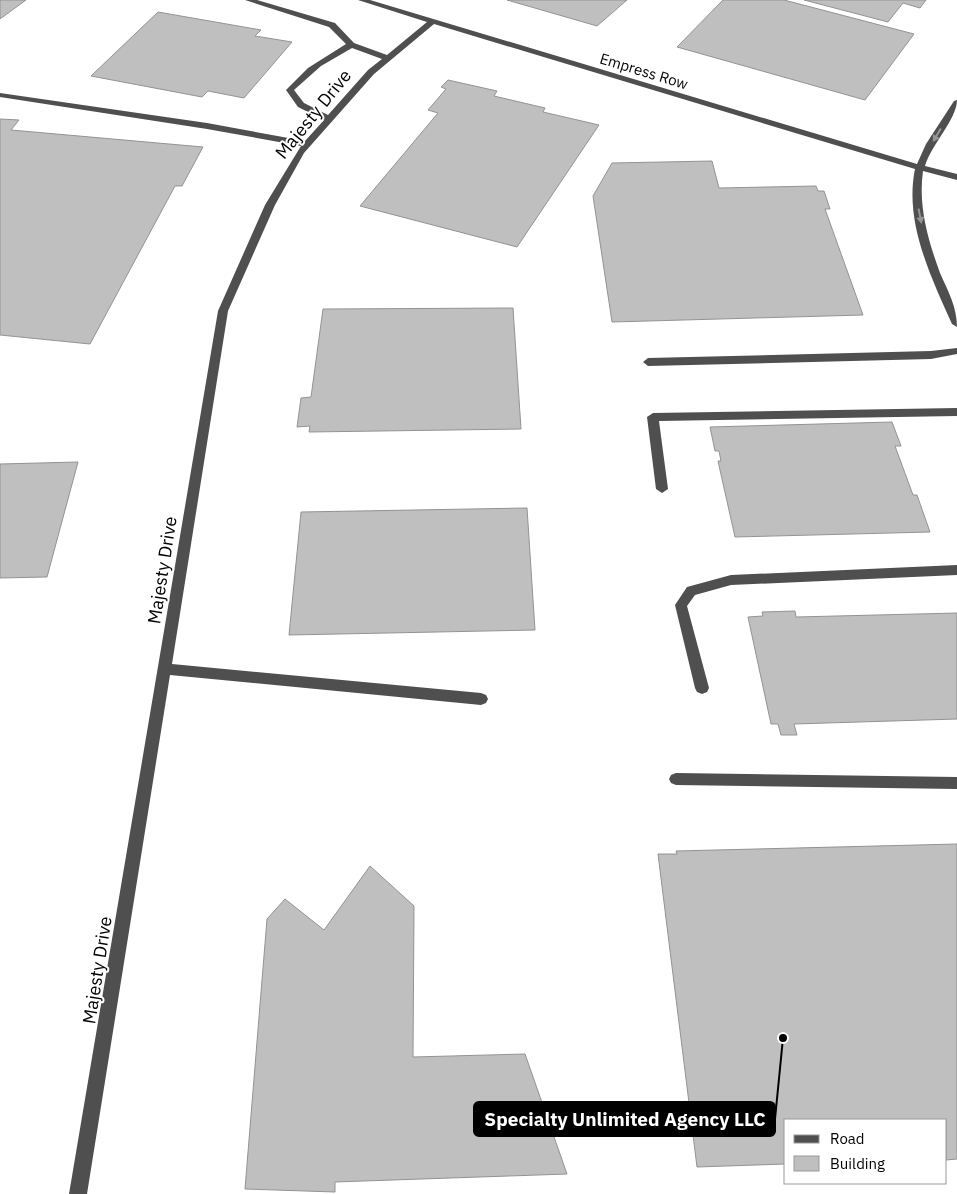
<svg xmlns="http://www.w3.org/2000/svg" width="957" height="1194" font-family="'IBM Plex Sans',sans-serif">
  <rect width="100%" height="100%" fill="#fff"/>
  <!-- building -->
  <g fill="#bfbfbf" stroke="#939393">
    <polygon points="0,0 26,0 0,19"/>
    <polygon points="507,0 627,0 597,26"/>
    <polygon points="723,0 784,0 914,34 865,100 677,47"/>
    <polygon points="804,0 926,0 920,8 903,3 888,22"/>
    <polygon points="158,12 261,30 255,36 292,42 244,98 208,91 202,97 91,76"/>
    <polygon points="448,80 497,91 494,96 545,108 543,112 599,125 517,247 360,206 438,113 428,110 446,89 441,87"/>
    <polygon points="0,119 19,120 11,130 203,147 182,186 175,186 90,344 0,335"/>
    <polygon points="712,161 719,188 816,186 818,191 824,191 830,209 825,209 863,315 612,322 593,196 612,163"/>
    <polygon points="513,308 521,429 309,432 310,426 297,427 301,398 311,397 323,309"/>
    <polygon points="892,422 901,446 895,446 913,495 917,495 930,532 735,537 718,461 721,461 719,451 715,451 710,427"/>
    <polygon points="78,462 47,577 0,578 0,464"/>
    <polygon points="527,508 535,630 289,635 301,512"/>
    <polygon points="795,611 796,617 957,613 957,719 794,724 797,735 781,735 778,724 771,724 748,617 763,616 762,612"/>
    <polygon points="957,844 957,1159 946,1160 946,1120 786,1120 786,1164 697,1167 658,854 677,854 676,851"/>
    <polygon points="370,866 414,906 413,1057 525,1054 567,1174 335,1182 335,1192 245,1189 267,919 285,899 324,930"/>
  </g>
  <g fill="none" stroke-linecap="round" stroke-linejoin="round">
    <!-- minor -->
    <g fill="#4f4f4f" fill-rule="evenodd">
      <path d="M 245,0 L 257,0 L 335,23 L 354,43 L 387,55 L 427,22 L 358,0 L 370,0 L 917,164 L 926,144 L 954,101 L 957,100 C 957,119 931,145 925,166 L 957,174 L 957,180 L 923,171 C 918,206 928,240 940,273 C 948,291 957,307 957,327 L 952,324 C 931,277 904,222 915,169 L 434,24 L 374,74 L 304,153 L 275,205 L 228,311 L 172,664 L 481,693 L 486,695 L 488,699 L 486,703 L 481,705 L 170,675 L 87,1194 L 69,1194 L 218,311 L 265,205 L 301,146 L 207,129 L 0,97 L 0,93 L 207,123 L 305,141 L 324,120 L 298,107 L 286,90 L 308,68 L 346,44 L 329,27 ZM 352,48 L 382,59 L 368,70 L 328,115 L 304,103 L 294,90 L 321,66 Z"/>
      <polygon points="957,348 957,354 931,359 648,366 643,362 648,358 931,351"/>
      <polygon points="957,408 957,416 659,421 668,489 662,493 656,489 647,417 653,413"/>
      <polygon points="957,565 957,575 731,585 695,595 687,606 709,688 707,692 702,694 697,692 695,688 675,605 687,587 731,575"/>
      <polygon points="676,773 957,777 957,789 676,785 671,783 669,779 671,775"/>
    </g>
  </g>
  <!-- one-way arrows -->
  <defs><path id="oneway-solid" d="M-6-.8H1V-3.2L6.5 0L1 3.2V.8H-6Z" transform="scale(1.25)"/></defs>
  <g fill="#959595">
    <use href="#oneway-solid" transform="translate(937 135) rotate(121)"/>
    <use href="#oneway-solid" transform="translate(920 216) rotate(79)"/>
  </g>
  <g text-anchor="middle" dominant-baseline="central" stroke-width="4" stroke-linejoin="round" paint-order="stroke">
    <!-- far-street labels -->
    <g font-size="15" fill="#000" stroke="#fff">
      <text transform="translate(644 71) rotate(17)">Empress Row</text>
    </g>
    <!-- street labels -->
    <g font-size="18" fill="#000" stroke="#fff">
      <text transform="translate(313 114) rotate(-51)">Majesty Drive</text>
      <text transform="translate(162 570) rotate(-81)">Majesty Drive</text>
      <text transform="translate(97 970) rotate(-81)">Majesty Drive</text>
    </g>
  </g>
  <!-- callouts -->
  <path fill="none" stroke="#000" stroke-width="2" d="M783 1038L775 1119"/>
  <circle fill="#000" stroke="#fff" stroke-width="2" cx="783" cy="1038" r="5"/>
  <rect fill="#000" stroke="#000" stroke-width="2" x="474" y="1102" width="301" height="34" rx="5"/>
  <g font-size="19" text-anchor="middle" font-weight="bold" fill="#fff">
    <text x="625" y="1126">Specialty Unlimited Agency LLC</text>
  </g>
  <!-- legend -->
  <rect x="784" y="1119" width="162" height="65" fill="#ffffff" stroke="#999999"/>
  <rect x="794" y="1135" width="25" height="8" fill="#4f4f4f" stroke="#999999"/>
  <text x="830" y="1144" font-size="15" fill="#000000">Road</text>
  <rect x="794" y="1156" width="25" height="15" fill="#bfbfbf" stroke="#999999"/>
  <text x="830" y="1169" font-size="15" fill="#000000">Building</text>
</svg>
